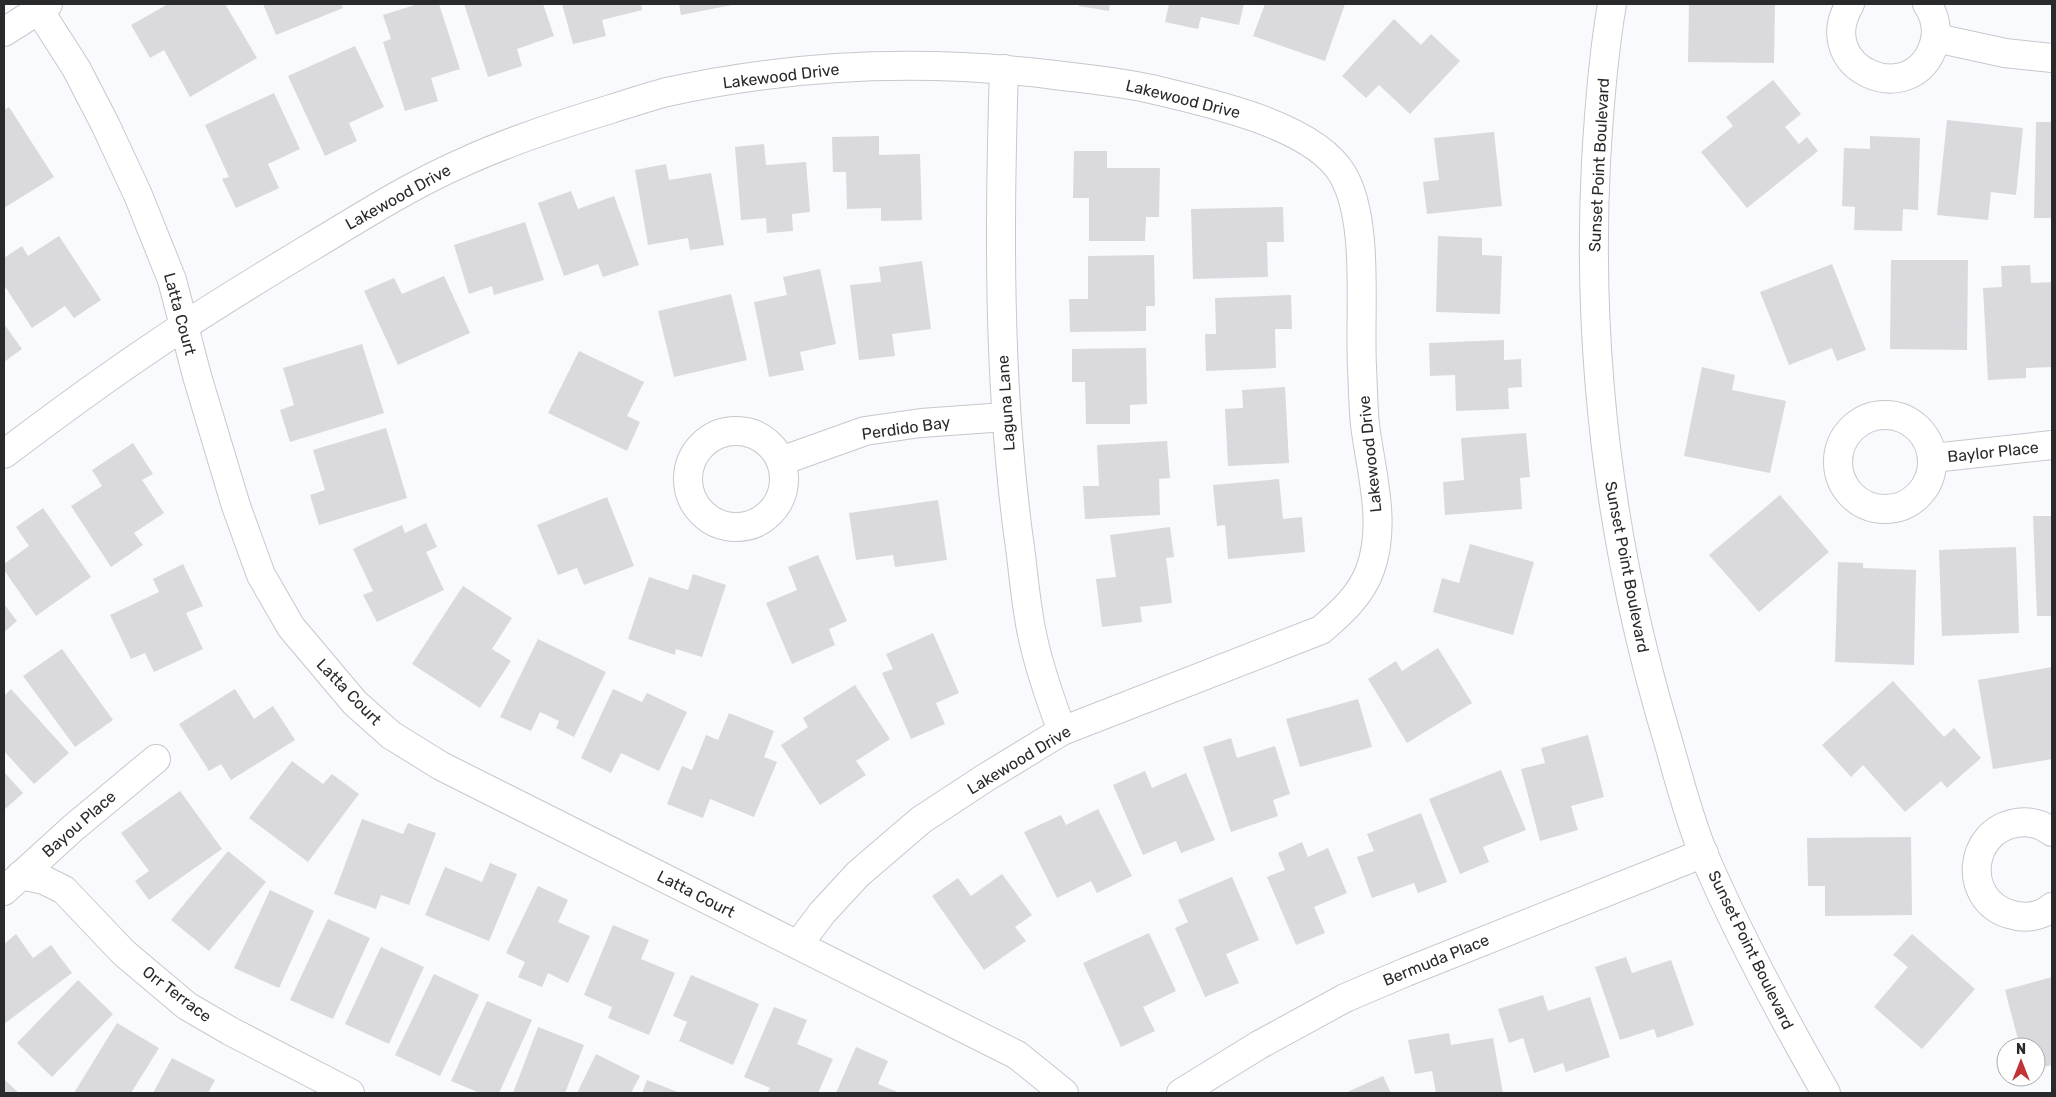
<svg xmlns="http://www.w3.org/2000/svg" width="2056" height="1097" font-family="Rubik,sans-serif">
  <rect width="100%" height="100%" fill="#f8fafe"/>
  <!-- building -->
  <g fill="#dadade">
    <polygon points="168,4 225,4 257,58 190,97 164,50 150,58 131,25"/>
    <polygon points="263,4 341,4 343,8 276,35"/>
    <polygon points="418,4 439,4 460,69 431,78 438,101 405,111 383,42 391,39 383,15"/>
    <polygon points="464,4 543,4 554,36 517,49 522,66 488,77"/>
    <polygon points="562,4 641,4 642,10 602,20 606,36 573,44"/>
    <polygon points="679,4 732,4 732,5 681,15"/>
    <polygon points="1079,4 1110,4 1109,11 1079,6"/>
    <polygon points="1169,4 1244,4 1239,25 1201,17 1198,29 1165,22"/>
    <polygon points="1265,4 1345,4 1325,61 1253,36"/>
    <polygon points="1689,4 1775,4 1774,63 1688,62"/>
    <polygon points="1394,19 1421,45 1431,34 1460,61 1410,114 1379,85 1366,98 1342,76"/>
    <polygon points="355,46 384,107 349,123 357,141 325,156 288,76"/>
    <polygon points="1773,80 1801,114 1785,127 1799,144 1807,137 1818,151 1747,208 1701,152 1733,126 1726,117"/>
    <polygon points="274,93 300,149 268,164 279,188 236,208 222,179 229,177 205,125"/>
    <polygon points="9,107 54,177 4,208 4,110"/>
    <polygon points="1947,120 2023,128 2016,195 1991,192 1988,220 1937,215"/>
    <polygon points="2036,122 2052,122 2052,218 2034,218"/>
    <polygon points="1494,132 1502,206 1427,214 1423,182 1439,180 1434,138"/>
    <polygon points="879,136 879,155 920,154 922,220 881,221 881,208 847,209 846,172 833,172 832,137"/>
    <polygon points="1870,136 1920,138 1918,210 1903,209 1902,231 1854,230 1855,207 1842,206 1844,148 1870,149"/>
    <polygon points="764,144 766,165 806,162 810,212 792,214 793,231 767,233 766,218 741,220 735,147"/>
    <polygon points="1074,151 1107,151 1107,168 1160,168 1159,217 1146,217 1145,241 1089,241 1089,198 1073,198"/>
    <polygon points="666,164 669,180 711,173 724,245 690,250 688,238 648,245 635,170"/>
    <polygon points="571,191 578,209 614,196 639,265 603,277 598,264 564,276 538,203"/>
    <polygon points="1283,207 1284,242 1267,242 1268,277 1193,279 1191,209"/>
    <polygon points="525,222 544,280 494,295 492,286 469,294 454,245"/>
    <polygon points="59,236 101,300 74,318 65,306 32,328 4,285 4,258 22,246 28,256"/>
    <polygon points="1438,236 1482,238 1482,255 1502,256 1500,314 1436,312"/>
    <polygon points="1154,255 1155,306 1146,306 1146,331 1070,332 1069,299 1088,299 1088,256"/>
    <polygon points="1891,260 1968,260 1967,350 1890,349"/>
    <polygon points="922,261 931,329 892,334 895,356 859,360 850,285 881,282 879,267"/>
    <polygon points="1832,264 1866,350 1837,361 1832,348 1789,365 1760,292"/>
    <polygon points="2030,265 2031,283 2052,282 2052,367 2026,368 2026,378 1988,380 1983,288 2002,287 2001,266"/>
    <polygon points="820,269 836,344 800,352 804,370 769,377 754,302 787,295 783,277"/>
    <polygon points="444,276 470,333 398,365 364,291 394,278 402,294"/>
    <polygon points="731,294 747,360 674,377 658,311"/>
    <polygon points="1291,295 1292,329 1275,329 1276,368 1206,371 1205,334 1216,334 1215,298"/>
    <polygon points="4,324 22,349 4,362"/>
    <polygon points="1504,340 1504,360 1521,359 1522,387 1508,388 1509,409 1456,411 1455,375 1430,376 1429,343"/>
    <polygon points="362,344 384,413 290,442 280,410 294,405 283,368"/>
    <polygon points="1146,348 1147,404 1130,405 1130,424 1086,424 1085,382 1072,382 1072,349"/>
    <polygon points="579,351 644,382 627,416 640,422 627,451 548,413"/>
    <polygon points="1702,367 1735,375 1732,390 1786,401 1770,473 1684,456"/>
    <polygon points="1285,387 1289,463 1228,466 1225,409 1243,408 1242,390"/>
    <polygon points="386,428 407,498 319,525 310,495 325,490 313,450"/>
    <polygon points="1526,433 1530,477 1520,478 1522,509 1445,515 1443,482 1464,480 1461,438"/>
    <polygon points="1167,441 1170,478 1159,479 1160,515 1085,519 1083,486 1099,486 1097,445"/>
    <polygon points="133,443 153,474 142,480 164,513 134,533 143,545 111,567 71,506 102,486 92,470"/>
    <polygon points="1279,479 1283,519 1302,517 1305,552 1228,559 1225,525 1217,526 1213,485"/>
    <polygon points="1780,495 1829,552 1759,612 1709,555"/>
    <polygon points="607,497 634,566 584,585 577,568 558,575 537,525"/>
    <polygon points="938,500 947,560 895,567 893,555 856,560 849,513"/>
    <polygon points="43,508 91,577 36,616 4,570 4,564 29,546 16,527"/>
    <polygon points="2033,516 2052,516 2052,616 2037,616"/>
    <polygon points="426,523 437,547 426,552 444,590 377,622 363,595 373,591 353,549 402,525 405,533"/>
    <polygon points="1170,527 1174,557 1166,558 1172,603 1140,607 1142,622 1102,627 1096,579 1116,577 1110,535"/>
    <polygon points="1470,544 1534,562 1513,635 1433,612 1442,578 1459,583"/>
    <polygon points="2016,547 2019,633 1942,636 1939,550"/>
    <polygon points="818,555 847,621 829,629 835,645 792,664 766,603 797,590 788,567"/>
    <polygon points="1838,562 1863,563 1863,568 1916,570 1914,665 1835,662"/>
    <polygon points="183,564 203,606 186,613 203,649 154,672 145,653 131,659 110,615 159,592 153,579"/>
    <polygon points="693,574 726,585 702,657 676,649 675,655 628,639 649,577 688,590"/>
    <polygon points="463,586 512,618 492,649 511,661 480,708 412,664"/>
    <polygon points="4,604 17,621 4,632"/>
    <polygon points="933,633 959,693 936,703 945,724 911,739 882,673 893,669 886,654"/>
    <polygon points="538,639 606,672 574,737 556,728 559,721 540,712 531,731 500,717"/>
    <polygon points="1438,648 1472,703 1407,743 1368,679 1396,661 1402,671"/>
    <polygon points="62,649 113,720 75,747 23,676"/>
    <polygon points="2052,667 2052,759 1993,769 1978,680"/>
    <polygon points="1893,681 1944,737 1954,728 1981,758 1947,788 1941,781 1905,812 1863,765 1851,777 1822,745"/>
    <polygon points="855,685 890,739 856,761 866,775 820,805 781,745 808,727 803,718"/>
    <polygon points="11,689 69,753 34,784 4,751 4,696"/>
    <polygon points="235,689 254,719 273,706 295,740 231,780 221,764 209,771 179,724"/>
    <polygon points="613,689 642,702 647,693 687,712 659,771 621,753 611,773 581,758"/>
    <polygon points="1358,699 1372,747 1300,767 1286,719"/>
    <polygon points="729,713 774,731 764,757 777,762 754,817 710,799 703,818 667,804 682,766 692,770 706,735 718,740"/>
    <polygon points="1588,735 1604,797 1571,806 1578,830 1540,841 1521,769 1545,763 1541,748"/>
    <polygon points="1231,738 1237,758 1275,746 1290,794 1273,800 1278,816 1231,832 1203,747"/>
    <polygon points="292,761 323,784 332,774 359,794 308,862 249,818"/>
    <polygon points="1501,770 1526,830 1483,847 1489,862 1460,874 1429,799"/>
    <polygon points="1145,771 1152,788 1186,773 1215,840 1181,853 1176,841 1143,855 1113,785"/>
    <polygon points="4,772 23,793 4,810"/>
    <polygon points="180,791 222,849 149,900 135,881 149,871 121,833"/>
    <polygon points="1098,809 1132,876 1097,893 1091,881 1057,898 1024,832 1061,815 1066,825"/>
    <polygon points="1421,813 1447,882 1418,893 1414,883 1372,898 1357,857 1374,851 1367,834"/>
    <polygon points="362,819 403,834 408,823 436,833 409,905 381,895 376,909 334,894"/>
    <polygon points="1911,837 1912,915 1825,916 1825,886 1808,886 1807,838"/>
    <polygon points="1302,842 1308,857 1328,848 1347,893 1314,907 1325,933 1296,945 1267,877 1285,870 1278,853"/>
    <polygon points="228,851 266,882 209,951 171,920"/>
    <polygon points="490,863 517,874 489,941 425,915 445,867 482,882"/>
    <polygon points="1002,874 1032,915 1015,927 1026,941 984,970 932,896 958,878 971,896"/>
    <polygon points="1232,877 1259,940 1226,954 1239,983 1205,997 1175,928 1188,922 1178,900"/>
    <polygon points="538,886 568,900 558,922 590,936 568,983 548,973 542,987 518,977 525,962 506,953"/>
    <polygon points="270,890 314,911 279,988 234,968"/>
    <polygon points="328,919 370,938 333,1019 290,1000"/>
    <polygon points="613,925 649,940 641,959 675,973 649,1035 608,1018 612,1007 584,995"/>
    <polygon points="1149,933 1176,991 1143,1007 1155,1031 1121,1047 1083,963"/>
    <polygon points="16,934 33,958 51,945 72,973 4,1024 4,944"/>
    <polygon points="1912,934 1975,989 1922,1049 1874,1007 1908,967 1893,955"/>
    <polygon points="381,947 424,967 389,1044 345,1024"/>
    <polygon points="1626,957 1632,973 1671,960 1694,1025 1657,1038 1654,1029 1620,1040 1595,967"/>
    <polygon points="434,974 479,995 440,1076 395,1055"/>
    <polygon points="691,975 759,1004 733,1065 679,1041 687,1022 673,1016"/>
    <polygon points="2052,977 2052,1065 2036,1069 2036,1047 2020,1047 2005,990"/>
    <polygon points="78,980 113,1014 52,1077 17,1043"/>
    <polygon points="1543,995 1548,1011 1590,997 1610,1057 1566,1072 1563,1063 1534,1073 1523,1038 1509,1043 1498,1009"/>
    <polygon points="487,1001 532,1020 499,1093 480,1093 451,1081"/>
    <polygon points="774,1007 807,1020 797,1044 833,1059 818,1093 767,1093 770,1088 744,1077"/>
    <polygon points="117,1023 159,1048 131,1093 74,1093"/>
    <polygon points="538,1027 584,1045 565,1093 513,1093"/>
    <polygon points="1449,1033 1451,1045 1493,1038 1503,1093 1436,1093 1432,1071 1415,1074 1408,1040"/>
    <polygon points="856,1047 888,1061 878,1084 900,1093 836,1093"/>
    <polygon points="596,1054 640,1076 631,1093 577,1093"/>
    <polygon points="172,1058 215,1080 208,1093 153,1093"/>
    <polygon points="1383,1076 1391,1093 1345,1093"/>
    <polygon points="4,1079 19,1093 4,1093"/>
    <polygon points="647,1080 680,1093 642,1093"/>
  </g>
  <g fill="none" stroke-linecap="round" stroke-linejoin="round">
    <defs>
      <g id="minor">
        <polyline points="35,4 76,68 105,124 138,195 172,280 197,376 236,506 261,575 291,627 355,703 391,735 441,766 1017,1055 1064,1093"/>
        <path d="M 1850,4 C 1811,69 1913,112 1934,44 C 1938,30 1935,16 1927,4"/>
        <polyline points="4,32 48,4"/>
        <polyline points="1936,38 2005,53 2052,58"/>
        <path d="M 1004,69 C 999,224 998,379 1018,533 C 1023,566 1025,601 1032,634 C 1039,668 1050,699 1062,731"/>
        <circle cx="1885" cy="462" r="47"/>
        <circle cx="736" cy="479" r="48"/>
        <path d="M 4,454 C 53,417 103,380 154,346 C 205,311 258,279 311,247 C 361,217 411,185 464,162 C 512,140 561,124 611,109 C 630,103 648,97 667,92 C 794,64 926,59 1055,75 C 1087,79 1120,82 1151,89 C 1205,102 1314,124 1343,175 C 1370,222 1359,312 1362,367 C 1363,386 1363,406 1365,425 C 1371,472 1387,524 1370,570 C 1361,595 1341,613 1321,630 L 1062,731 L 985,778 L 921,820 L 858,874 L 822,913 L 798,945"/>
        <polyline points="1933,458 2052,445"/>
        <polyline points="781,461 865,431 921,423 1005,417"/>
        <path d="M 2052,832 C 2042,824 2029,821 2016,823 C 1968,831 1962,899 2009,914 C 2024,919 2040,917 2052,907"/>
        <polyline points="21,875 44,880 64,890 124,953 187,1006 230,1031 350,1093"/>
        <polyline points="4,891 73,828 156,759"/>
        <polyline points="1181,1093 1259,1045 1345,998 1406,972 1704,853"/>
      </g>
      <path id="tertiary" d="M 1612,4 C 1603,56 1599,109 1596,162 C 1586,360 1611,552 1668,741 C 1679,779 1689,819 1704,855 C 1739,937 1782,1016 1826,1093"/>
    </defs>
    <!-- minor casing -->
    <use href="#minor" stroke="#c6c8cc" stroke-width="30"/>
    <!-- tertiary casing -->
    <use href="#tertiary" stroke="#c6c8cc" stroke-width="30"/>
    <!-- minor -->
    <use href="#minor" stroke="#fff" stroke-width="28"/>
    <!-- tertiary -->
    <use href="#tertiary" stroke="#fff" stroke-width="28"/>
  </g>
  <g text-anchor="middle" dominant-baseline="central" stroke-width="4" stroke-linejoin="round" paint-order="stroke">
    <!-- street labels -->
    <g font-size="16" fill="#292a2b" stroke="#fff">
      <text transform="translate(781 76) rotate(-7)">Lakewood Drive</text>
      <text transform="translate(1183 99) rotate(14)">Lakewood Drive</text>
      <text transform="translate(1599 165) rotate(-87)">Sunset Point Boulevard</text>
      <text transform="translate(398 197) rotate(-29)">Lakewood Drive</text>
      <text transform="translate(180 314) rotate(75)">Latta Court</text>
      <text transform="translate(1006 403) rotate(-94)">Laguna Lane</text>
      <text transform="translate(906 428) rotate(-8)">Perdido Bay</text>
      <text transform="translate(1993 452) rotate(-6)">Baylor Place</text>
      <text transform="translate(1370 454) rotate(-96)">Lakewood Drive</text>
      <text transform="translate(1627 567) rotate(79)">Sunset Point Boulevard</text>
      <text transform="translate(349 692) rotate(46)">Latta Court</text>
      <text transform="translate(1019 760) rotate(-31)">Lakewood Drive</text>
      <text transform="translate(79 824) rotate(-41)">Bayou Place</text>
      <text transform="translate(696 894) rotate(27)">Latta Court</text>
      <text transform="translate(1751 950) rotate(64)">Sunset Point Boulevard</text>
      <text transform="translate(1436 960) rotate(-22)">Bermuda Place</text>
      <text transform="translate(177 994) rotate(37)">Orr Terrace</text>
    </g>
  </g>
  <!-- border -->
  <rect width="2056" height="1097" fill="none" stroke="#292a2b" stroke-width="10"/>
  <!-- north arrow -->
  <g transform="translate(2021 1062)"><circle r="24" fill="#ffffff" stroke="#a9aaaa"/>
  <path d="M0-4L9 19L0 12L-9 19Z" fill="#c23337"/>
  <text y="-8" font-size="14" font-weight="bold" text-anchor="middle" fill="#292a2b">N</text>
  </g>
</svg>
